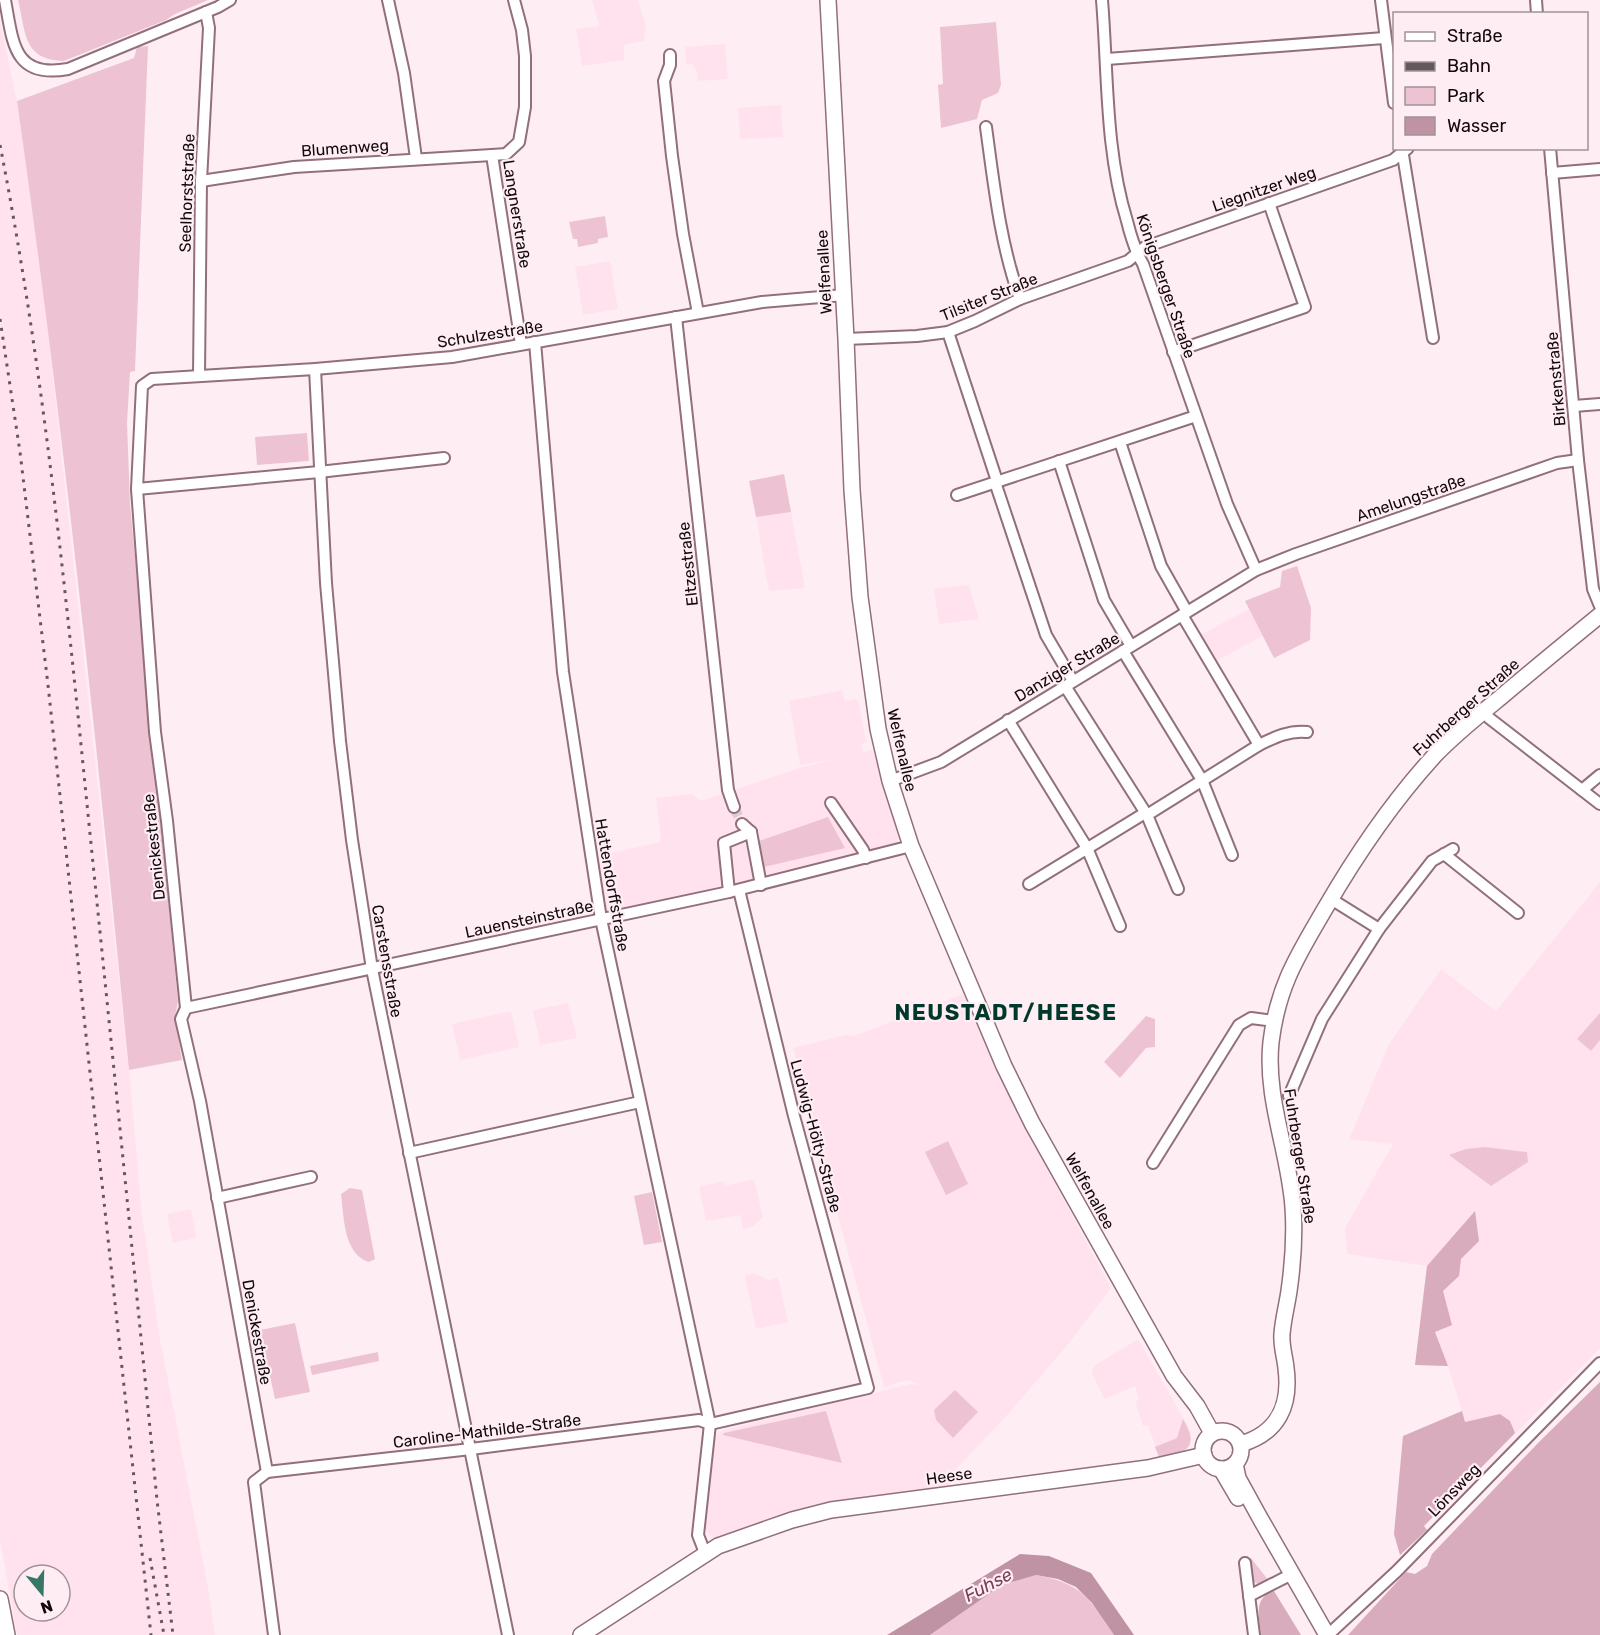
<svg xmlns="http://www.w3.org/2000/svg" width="1600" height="1635" font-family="Rubik,sans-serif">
  <rect width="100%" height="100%" fill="#feeef4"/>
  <!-- built -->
  <g fill="#ffe2ed" fill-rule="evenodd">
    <polygon points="592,0 638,0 646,26 644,41 624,45 624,60 582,66 576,29 599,26"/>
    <path d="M 0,23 L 17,101 L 43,286 L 129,1070 L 142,1215 L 159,1334 L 208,1588 L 215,1635 L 17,1635 L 0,1540 ZM 24,1575 L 60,1575 L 60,1611 L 24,1611 Z"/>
    <polygon points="725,44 728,79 698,81 697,71 692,64 686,65 685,47"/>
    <polygon points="781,105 783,137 740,139 738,108"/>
    <polygon points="610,261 618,309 583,315 575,267"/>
    <polygon points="791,512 805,588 769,591 756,517"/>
    <polygon points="969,585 979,619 939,624 934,589"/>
    <polygon points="1249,609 1263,636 1214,662 1200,635"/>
    <polygon points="842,690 845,701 858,699 866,742 861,744 863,752 873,750 899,832 897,843 893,848 731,889 609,914 606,912 597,856 661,842 656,798 691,794 701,801 799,768 835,759 800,765 789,701"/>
    <polygon points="1600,882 1600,1348 1424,1526 1427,1530 1400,1555 1394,1534 1403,1436 1462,1411 1448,1366 1415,1365 1427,1266 1347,1254 1345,1228 1393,1144 1349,1139 1389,1044 1441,969 1496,1011"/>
    <polygon points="963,994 1025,1127 1111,1288 1065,1348 1001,1422 953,1472 947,1467 951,1487 720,1540 711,1537 703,1525 713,1442 720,1431 910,1384 921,1385 907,1380 884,1387 793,1048 846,1035 854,1036"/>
    <polygon points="568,1003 577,1038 540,1045 533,1010"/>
    <polygon points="511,1011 519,1047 460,1060 452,1024"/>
    <polygon points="754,1179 763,1217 752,1227 743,1229 740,1215 706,1221 699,1187 724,1181 725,1186"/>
    <polygon points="191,1209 196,1238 173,1243 167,1214"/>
    <polygon points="754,1273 768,1280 778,1278 788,1322 756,1329 745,1276"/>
    <polygon points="1138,1339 1191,1432 1191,1441 1185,1450 1159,1457 1148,1425 1143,1426 1135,1401 1139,1399 1135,1386 1104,1399 1092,1372 1094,1366"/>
  </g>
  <!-- green -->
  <g fill="#edc3d3">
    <path d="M 18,0 L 208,0 L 175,14 L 166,20 L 64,61 C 23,60 26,33 18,0 Z"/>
    <polygon points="996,22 1001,85 998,93 982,100 977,119 941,128 938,85 943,84 940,27"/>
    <path d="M 148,46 L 135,371 L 130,372 L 127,423 L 130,504 L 178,1001 L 175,1017 L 182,1060 L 129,1070 C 97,746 63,423 17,101 L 134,58 L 137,47 Z"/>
    <polygon points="605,216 608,237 598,239 598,243 578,247 577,239 573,239 569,222"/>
    <polygon points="307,433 309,461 257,465 255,437"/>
    <polygon points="784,474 791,512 756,517 749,481"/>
    <polygon points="1297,566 1311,608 1310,640 1274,658 1245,601 1280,587 1282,571"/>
    <polygon points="828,817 845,848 764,867 756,842"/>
    <polygon points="1600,1013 1600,1040 1591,1051 1577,1039"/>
    <polygon points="1146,1016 1155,1019 1155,1047 1146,1048 1120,1078 1104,1062"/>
    <polygon points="948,1141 968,1184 946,1195 925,1152"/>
    <polygon points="1485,1147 1527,1152 1528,1162 1491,1186 1449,1155 1466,1149"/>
    <path d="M 350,1188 L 362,1190 L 375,1259 L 369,1262 C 343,1254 344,1216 341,1194 Z"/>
    <polygon points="652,1192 662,1242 644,1245 634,1196"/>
    <polygon points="295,1323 310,1392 275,1399 260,1330"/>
    <polygon points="378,1352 379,1361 312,1375 310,1366"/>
    <polygon points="955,1390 978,1412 953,1438 936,1420 934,1410"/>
    <polygon points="826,1411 842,1463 723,1435 724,1433"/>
    <path d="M 1183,1419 C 1200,1448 1187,1453 1159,1457 L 1155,1447 L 1177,1438 Z"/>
    <polygon points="1247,1558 1251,1558 1269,1581 1260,1585 1254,1582 1250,1564"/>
    <path d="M 1036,1575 C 1083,1584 1088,1597 1114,1635 L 930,1635 L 1002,1585 Z"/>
  </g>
  <!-- forest -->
  <g fill="#d9acbd">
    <polygon points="1475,1211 1479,1241 1461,1259 1459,1276 1443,1291 1452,1325 1435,1332 1448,1366 1415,1365 1427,1266"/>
    <polygon points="1600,1382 1600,1635 1348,1635 1406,1572 1415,1574 1427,1566 1432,1554 1539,1442"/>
    <polygon points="1462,1411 1465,1422 1500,1414 1510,1421 1515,1433 1424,1526 1427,1530 1400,1555 1394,1534 1403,1436"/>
    <path d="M 1274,1591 L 1301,1635 L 1261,1635 C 1259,1617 1253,1597 1274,1591 Z"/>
  </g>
  <!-- water -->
  <polygon fill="#bf93a4" points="1020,1554 1049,1556 1091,1573 1134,1635 1114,1635 1092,1603 1076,1587 1058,1579 1036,1575 1002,1585 930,1635 887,1635"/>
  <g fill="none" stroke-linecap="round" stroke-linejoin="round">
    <!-- street-tunnel -->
    <polyline stroke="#dbccd1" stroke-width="10" stroke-dasharray="10 5" stroke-linecap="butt" points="734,807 742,824"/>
    <defs>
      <g id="street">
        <path d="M 5,0 C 13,42 13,79 68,69 L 218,7 L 230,0"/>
        <polyline points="388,0 404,73 416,158"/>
        <polyline points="514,0 522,30 525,56 525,107 519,142 506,154 492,155 521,344"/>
        <path d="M 1102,0 C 1108,73 1105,150 1127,221 C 1131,237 1135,251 1143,264 L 1227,504 L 1256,570"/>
        <polyline points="1381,0 1394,103"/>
        <polyline points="1536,0 1537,14"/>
        <polyline points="670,55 670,65 664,81 672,156 683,234 698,313"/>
        <polyline points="1107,59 1384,38"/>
        <path d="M 986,127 C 994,185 1000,243 1020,299"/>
        <polyline points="1550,148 1578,460 1593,589 1600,606"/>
        <polyline points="1402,149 1433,338"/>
        <polyline points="1552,173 1600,169"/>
        <polyline points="201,181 294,167 492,155"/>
        <polyline points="676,317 728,790 734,807"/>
        <polyline points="948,332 997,481"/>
        <polyline points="846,339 917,336 948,332 975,321 1020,299 1128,261 1145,247 1393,160 1408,148"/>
        <polyline points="535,342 563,672 601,919 710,1424"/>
        <polyline points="1173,352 1305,307 1269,203"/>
        <polyline points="315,369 326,583 340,741 352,840 372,969 508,1635"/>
        <polyline points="199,375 201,181 209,28 206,12"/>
        <polyline points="1574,406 1600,404"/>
        <polyline points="1120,442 1161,566 1187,612"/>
        <polyline points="1059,461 1104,600 1131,646"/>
        <polyline points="995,482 1046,635 1073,681"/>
        <polyline points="137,489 319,472 444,458"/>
        <polyline points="957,495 1196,416"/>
        <polyline points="1182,615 1259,745"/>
        <polyline points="1123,651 1202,780 1232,855"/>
        <polyline points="1065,686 1147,815 1178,889"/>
        <polyline points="1484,711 1489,718 1600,804"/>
        <polyline points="1008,720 1087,848 1120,926"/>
        <polyline points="890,781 941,762 1256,570 1296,554 1557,463 1578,460"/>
        <polyline points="1582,790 1600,775"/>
        <polyline points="831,803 863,850 866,858"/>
        <path d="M 1147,815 L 1259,745 C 1275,737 1290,730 1307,732"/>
        <polyline points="742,824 751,832"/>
        <polyline points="751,832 761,885"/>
        <polyline points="1444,854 1518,913"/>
        <polyline points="1029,884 1145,813"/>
        <polyline points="729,892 724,843 751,832"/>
        <polyline points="1331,899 1379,929 1432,861 1453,849"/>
        <polyline points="186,1008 729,892 911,846"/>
        <polyline points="1289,1096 1322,1019 1379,929"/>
        <polyline points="409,1153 640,1102"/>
        <polyline points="1153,1163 1239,1025 1251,1018 1274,1021"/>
        <polyline points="217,1198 311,1177"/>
        <polyline points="267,1472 200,1101 181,1019 186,1008 167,821 155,732 137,489 142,386 152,379 315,369 452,357 762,302 844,295"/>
        <polyline points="267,1472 471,1449 699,1420 710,1424"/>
        <polyline points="267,1472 254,1482 274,1635"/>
        <polyline points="705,1553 698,1535 710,1424 868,1388 794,1116 739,890"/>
        <polyline points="1245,1563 1254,1635"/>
        <polyline points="1249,1596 1292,1574"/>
        <polyline points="1328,1635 1397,1571 1600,1363"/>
      </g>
      <g id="secondary">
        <polyline points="828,0 846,339 852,490 860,597 878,729 890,781 911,846 1004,1066 1032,1123 1174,1376 1197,1406 1212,1433"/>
        <circle cx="1222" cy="1450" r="19"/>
        <path d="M 1241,1444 C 1278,1433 1291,1406 1286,1368 C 1285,1357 1281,1346 1282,1334 C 1283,1320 1287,1305 1289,1291 C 1293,1263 1295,1235 1293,1207 C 1289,1151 1265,1099 1271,1042 C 1278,985 1298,955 1326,907 C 1358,852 1392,802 1435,755 C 1455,734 1479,715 1501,697 C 1534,669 1567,642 1600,615"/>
        <polyline points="1235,1464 1238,1478 1260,1518 1327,1635"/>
        <polyline points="1221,1469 1238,1498"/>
        <polyline points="0,1599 7,1635"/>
        <polyline points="581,1635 718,1546 792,1520 831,1510 1148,1468 1204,1455"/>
      </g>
    </defs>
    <!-- street casing -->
    <use href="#street" stroke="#916f7c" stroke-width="14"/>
    <!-- secondary casing -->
    <use href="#secondary" stroke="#916f7c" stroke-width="18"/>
    <!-- street -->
    <use href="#street" stroke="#fff" stroke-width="10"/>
    <!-- secondary -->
    <use href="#secondary" stroke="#fff" stroke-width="15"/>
    <!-- rail -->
    <g stroke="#65585d" stroke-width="3" stroke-dasharray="3 6" stroke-linecap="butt">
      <path d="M 0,145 C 44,370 66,596 89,824 C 112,1050 135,1275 157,1500 L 173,1635"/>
      <polyline points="0,319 20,452 48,685 151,1635"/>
      <polyline points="150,1558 164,1635"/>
    </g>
  </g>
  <g text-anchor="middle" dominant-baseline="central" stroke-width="4.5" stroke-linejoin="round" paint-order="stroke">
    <!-- street labels -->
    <g font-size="16" fill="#13080d" stroke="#feeef4">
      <text transform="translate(345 148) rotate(-4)">Blumenweg</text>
      <text transform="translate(1264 189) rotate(-19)">Liegnitzer Weg</text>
      <text transform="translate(187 193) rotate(-88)">Seelhorststraße</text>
      <text transform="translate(517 214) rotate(81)">Langnerstraße</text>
      <text transform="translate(824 272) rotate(-93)">Welfenallee</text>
      <text transform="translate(1166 286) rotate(71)">Königsberger Straße</text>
      <text transform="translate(989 297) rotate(-22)">Tilsiter Straße</text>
      <text transform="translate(490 334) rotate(-9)">Schulzestraße</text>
      <text transform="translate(1556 379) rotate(-95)">Birkenstraße</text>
      <text transform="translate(1411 498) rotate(-19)">Amelungstraße</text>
      <text transform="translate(688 564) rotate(-96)">Eltzestraße</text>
      <text transform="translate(1067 667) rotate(-31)">Danziger Straße</text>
      <text transform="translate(1466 707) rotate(-42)">Fuhrberger Straße</text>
      <text transform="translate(902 750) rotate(77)">Welfenallee</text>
      <text transform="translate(154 847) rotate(-96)">Denickestraße</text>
      <text transform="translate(612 885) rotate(80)">Hattendorffstraße</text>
      <text transform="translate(529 919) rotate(-12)">Lauensteinstraße</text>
      <text transform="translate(387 961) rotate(80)">Carstensstraße</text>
      <text transform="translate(816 1136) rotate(75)">Ludwig-Hölty-Straße</text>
      <text transform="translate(1300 1156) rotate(81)">Fuhrberger Straße</text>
      <text transform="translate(1090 1191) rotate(61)">Welfenallee</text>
      <text transform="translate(257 1332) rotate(80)">Denickestraße</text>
      <text transform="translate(487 1431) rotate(-7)">Caroline-Mathilde-Straße</text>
      <text transform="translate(949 1476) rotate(-8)">Heese</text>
      <text transform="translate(1454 1490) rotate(-46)">Lönsweg</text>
    </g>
    <!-- water labels -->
    <g font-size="18" font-style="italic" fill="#783d57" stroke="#feeef4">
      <text transform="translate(988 1585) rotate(-28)">Fuhse</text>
    </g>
    <!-- district labels -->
    <g font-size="22" font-weight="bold" letter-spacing="1.5" fill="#00382c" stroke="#feeef4">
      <text x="1006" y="1012">NEUSTADT/HEESE</text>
    </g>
  </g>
  <!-- legend -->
  <rect x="1393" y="12" width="195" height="138" fill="#feeef4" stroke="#a09298" stroke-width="1.5"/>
  <rect x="1405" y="32" width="30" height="9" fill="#ffffff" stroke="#a09298" stroke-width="1.5"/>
  <text x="1447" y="42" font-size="18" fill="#13080d">Straße</text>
  <rect x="1405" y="62" width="30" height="9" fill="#65585d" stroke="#a09298" stroke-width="1.5"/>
  <text x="1447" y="72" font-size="18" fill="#13080d">Bahn</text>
  <rect x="1405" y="87" width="30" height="18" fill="#edc3d3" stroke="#a09298" stroke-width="1.5"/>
  <text x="1447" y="102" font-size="18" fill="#13080d">Park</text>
  <rect x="1405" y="117" width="30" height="18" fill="#bf93a4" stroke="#a09298" stroke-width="1.5"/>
  <text x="1447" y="132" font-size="18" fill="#13080d">Wasser</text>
  <!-- north arrow -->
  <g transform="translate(42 1593) rotate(161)"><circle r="28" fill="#feeef4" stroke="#a09298" stroke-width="1.5"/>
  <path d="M0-4.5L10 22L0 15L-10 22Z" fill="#377766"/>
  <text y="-9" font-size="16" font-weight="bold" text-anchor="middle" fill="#13080d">N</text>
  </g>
</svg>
